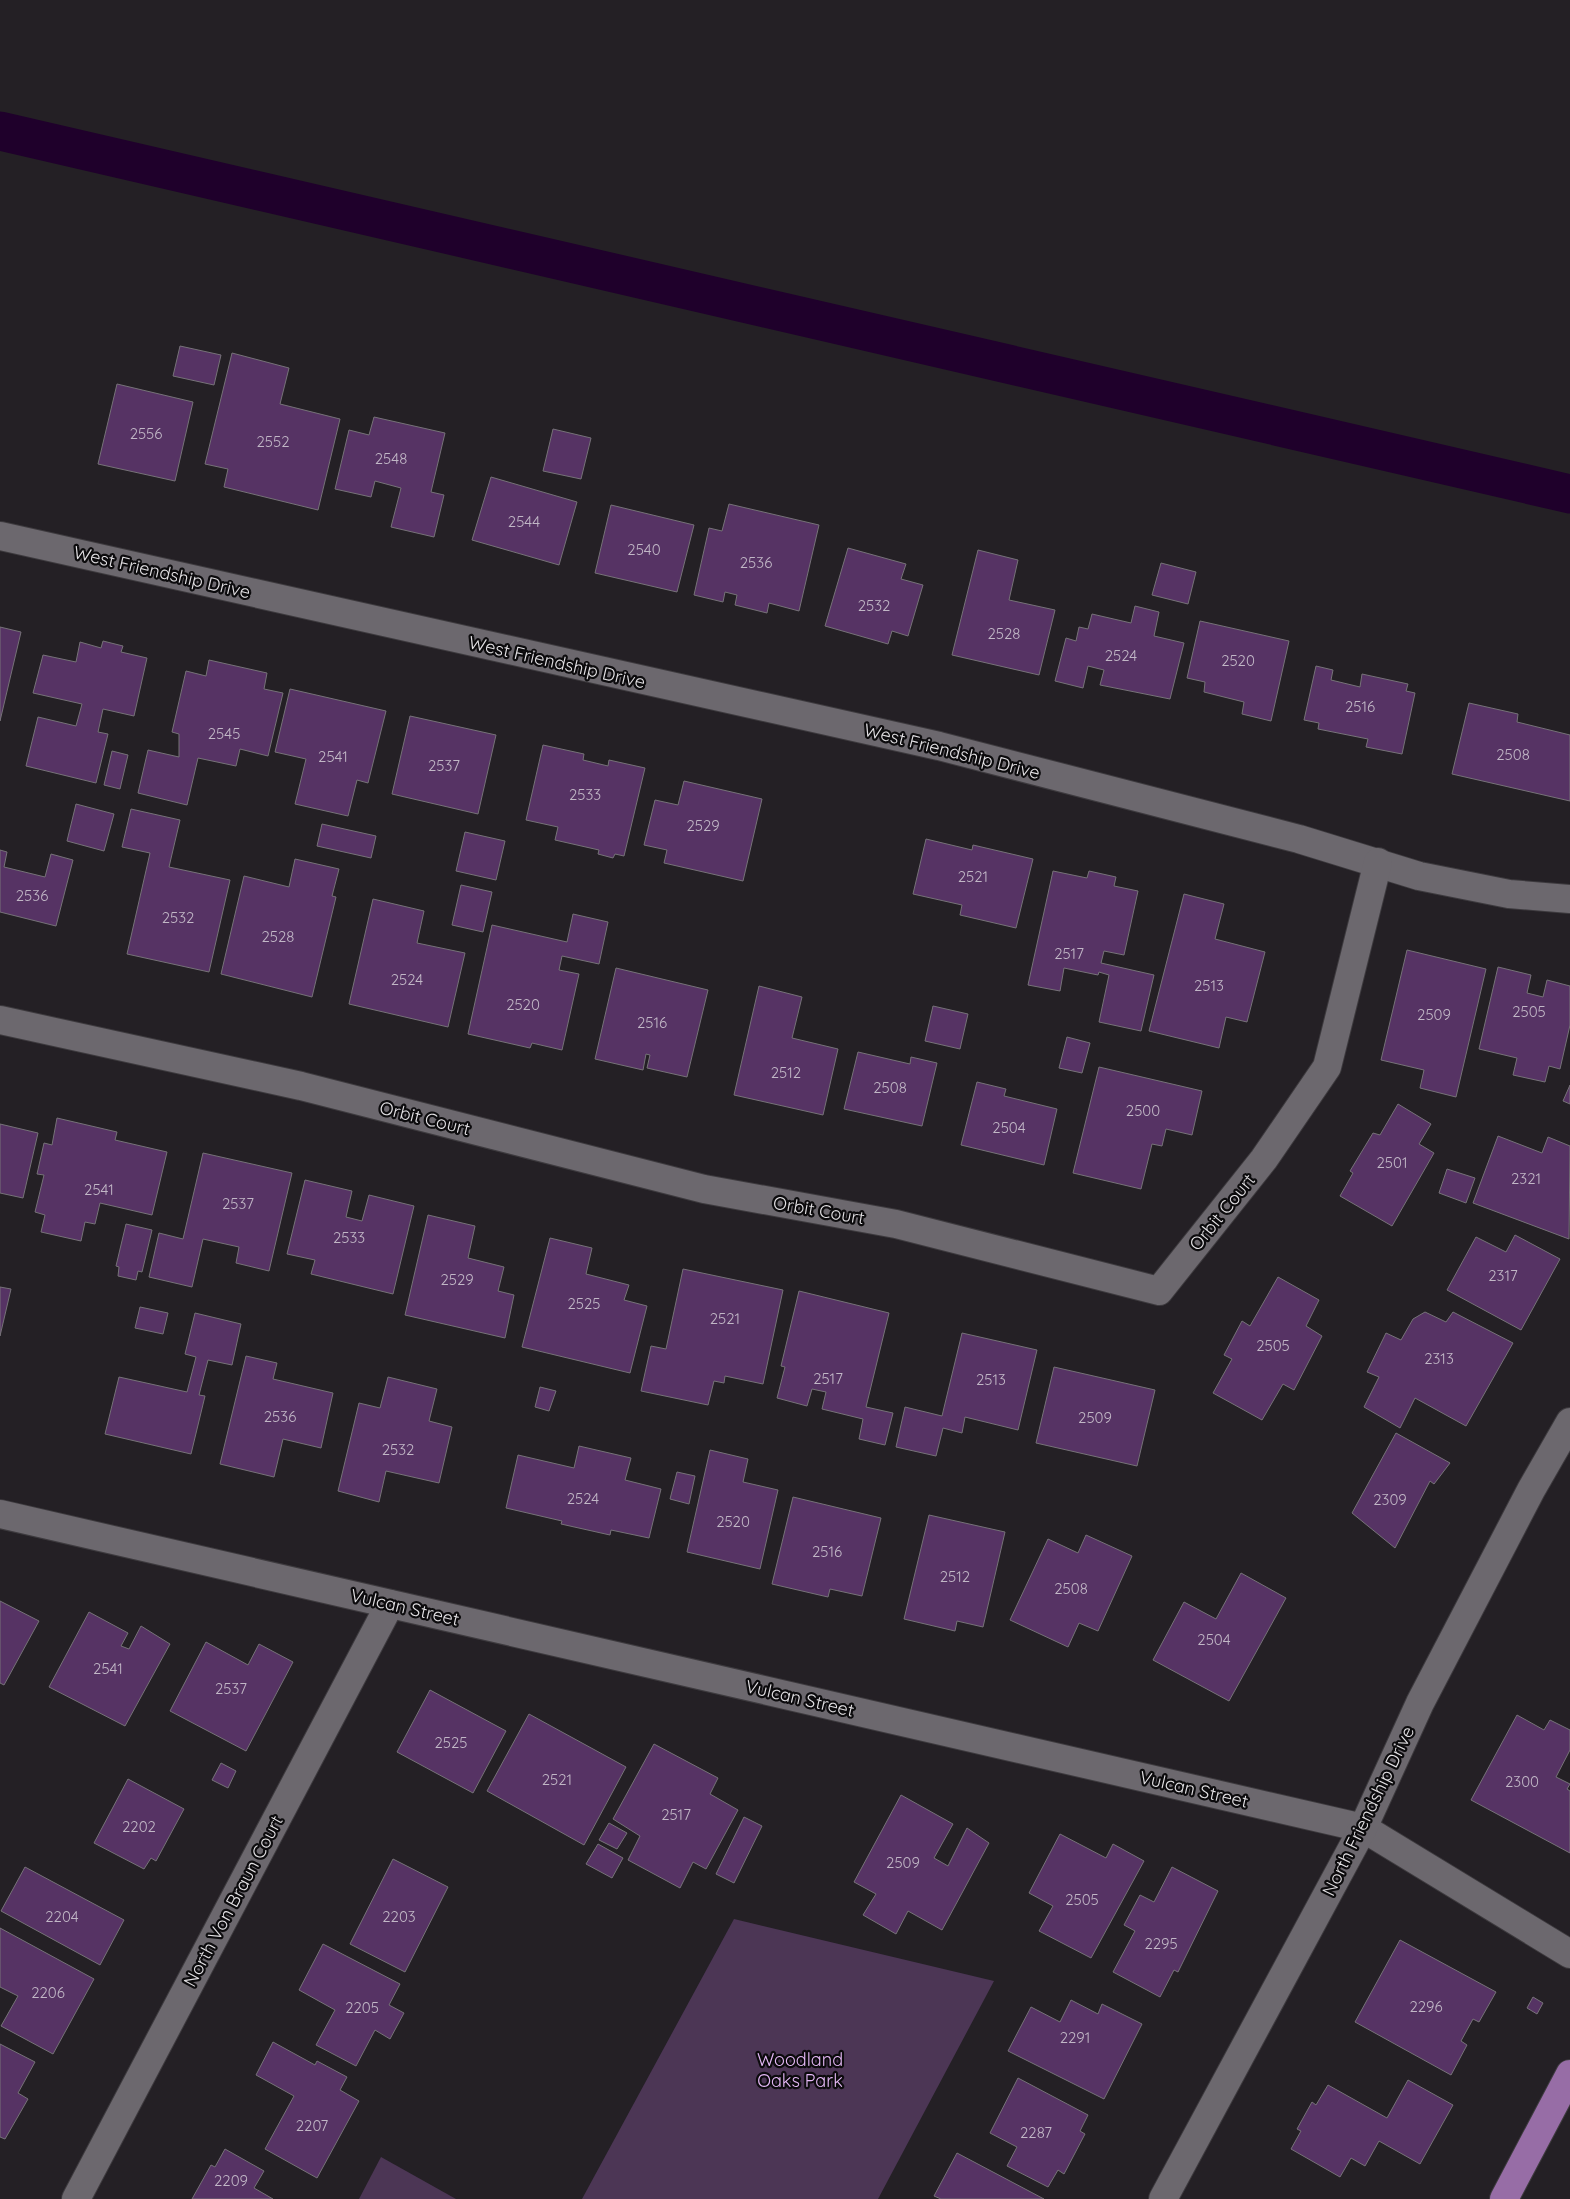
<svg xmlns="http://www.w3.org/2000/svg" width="1570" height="2199" font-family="Quicksand,sans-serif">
  <rect width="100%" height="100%" fill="#242025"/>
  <!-- green -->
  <g fill="#4c3655">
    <polygon points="734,1919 994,1981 878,2199 582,2199"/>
    <polygon points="381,2157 456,2199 359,2199"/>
  </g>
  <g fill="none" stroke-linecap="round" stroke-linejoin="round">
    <!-- canal -->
    <polyline stroke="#1f002b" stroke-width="39" points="0,131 1570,494"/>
  </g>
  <!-- building -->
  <g fill="#563364" stroke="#767278">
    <polygon points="180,346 221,355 214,385 173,376"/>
    <polygon points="232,353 289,368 280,404 340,419 318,510 224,487 228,469 205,464"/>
    <polygon points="117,384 193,402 175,481 98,464"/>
    <polygon points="374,417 445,433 431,492 444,495 434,537 391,527 401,488 375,481 371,497 335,489 349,430 369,435"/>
    <polygon points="553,429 591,438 581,479 543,471"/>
    <polygon points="491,477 577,502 559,565 472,540"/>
    <polygon points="729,504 819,525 799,611 769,603 767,613 735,605 737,595 725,592 723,602 694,595 709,528 722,531"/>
    <polygon points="611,505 694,525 677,592 595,573"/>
    <polygon points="848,548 906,564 901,579 923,585 908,636 892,631 888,644 825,626"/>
    <polygon points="978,550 1018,560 1009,600 1055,610 1039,675 952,655"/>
    <polygon points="1161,563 1196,572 1188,604 1152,595"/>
    <polygon points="1135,606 1159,612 1154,636 1184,643 1170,699 1100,685 1104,670 1088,666 1083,688 1055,681 1066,638 1076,641 1079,627 1088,629 1092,614 1131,623"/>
    <polygon points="1200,621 1289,641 1271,721 1242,714 1244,702 1204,692 1205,682 1187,678"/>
    <polygon points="0,627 21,632 0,721"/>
    <polygon points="103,641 123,646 121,652 147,658 134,716 103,709 98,732 108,734 96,783 26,766 38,717 76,726 82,704 33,693 43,655 76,662 80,642 101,648"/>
    <polygon points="209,660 267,673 264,689 283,693 268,756 240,749 236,766 198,758 187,805 138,793 148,750 179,757 179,734 172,732 186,671 206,676"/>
    <polygon points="1316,666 1333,670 1331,680 1360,687 1362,674 1408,684 1406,691 1415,693 1402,754 1366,747 1368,739 1318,729 1319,723 1304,720"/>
    <polygon points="290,689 386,711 368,783 357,780 348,816 295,804 306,759 275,752"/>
    <polygon points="1469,703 1518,714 1517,722 1570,735 1570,801 1452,774"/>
    <polygon points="410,716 496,735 478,814 392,794"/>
    <polygon points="543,745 584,754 583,760 608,766 609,760 645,768 624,856 615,854 613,858 598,854 599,850 555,840 558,827 526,820"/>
    <polygon points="112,751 128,755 120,789 104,785"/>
    <polygon points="684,781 762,799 743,881 664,863 667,850 644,845 655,800 678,805"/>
    <polygon points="76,804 114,814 104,851 67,841"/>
    <polygon points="131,809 180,820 169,867 230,880 209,972 127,954 150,853 122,847"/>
    <polygon points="322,824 376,836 371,858 317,846"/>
    <polygon points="465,832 505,841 496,880 456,871"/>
    <polygon points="926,839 972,850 973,845 1033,859 1016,928 960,915 962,905 913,894"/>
    <polygon points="0,850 7,852 4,867 45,877 51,854 73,860 56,926 0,912"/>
    <polygon points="295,859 339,869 332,896 336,897 312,997 221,974 244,876 289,887"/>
    <polygon points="1053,871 1087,878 1089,871 1116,877 1114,886 1138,891 1124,955 1104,951 1101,963 1154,975 1141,1031 1099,1022 1109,975 1099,972 1098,975 1064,968 1060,991 1028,985"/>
    <polygon points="461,885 492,892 483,932 452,925"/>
    <polygon points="1184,894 1224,904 1215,939 1265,952 1247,1022 1226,1017 1219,1048 1149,1031"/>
    <polygon points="373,899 424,911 417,943 465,953 448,1027 349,1004"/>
    <polygon points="573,914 608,922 599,964 562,956 559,970 579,974 562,1050 532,1043 530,1048 468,1034 492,925 567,942"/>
    <polygon points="1407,950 1486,969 1456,1097 1420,1088 1424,1070 1381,1060"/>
    <polygon points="1498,967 1531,975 1527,993 1543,997 1547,980 1570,986 1570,1025 1560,1069 1549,1066 1545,1082 1513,1075 1517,1058 1479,1049"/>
    <polygon points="616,968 708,990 687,1077 647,1068 650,1055 646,1054 643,1070 595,1059"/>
    <polygon points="759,986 802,997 792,1038 838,1049 823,1115 734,1095"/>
    <polygon points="933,1006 968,1014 960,1049 925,1041"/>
    <polygon points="1067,1037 1090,1043 1082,1073 1059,1068"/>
    <polygon points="858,1052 910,1064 911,1057 937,1063 922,1126 844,1109"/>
    <polygon points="1099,1067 1202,1091 1192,1135 1166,1129 1162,1146 1152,1144 1141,1189 1073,1173"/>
    <polygon points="977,1082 1006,1089 1004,1096 1057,1109 1044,1165 961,1145"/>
    <polygon points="1570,1085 1570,1104 1563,1101"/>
    <polygon points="1398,1104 1431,1124 1419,1144 1434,1153 1392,1226 1340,1196 1353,1173 1350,1171 1373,1133 1380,1135"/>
    <polygon points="57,1118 117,1132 115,1140 167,1152 152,1215 100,1203 95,1224 85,1222 81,1241 41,1232 45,1215 35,1212 44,1175 37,1174 44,1143 52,1145"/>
    <polygon points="0,1124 38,1133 23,1198 0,1193"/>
    <polygon points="1498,1136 1542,1153 1548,1137 1570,1146 1569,1239 1473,1203"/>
    <polygon points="203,1153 292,1173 269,1271 236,1263 239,1247 203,1239 192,1287 149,1277 159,1233 183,1239"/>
    <polygon points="1447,1169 1475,1178 1466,1203 1439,1193"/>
    <polygon points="305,1180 352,1191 346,1217 362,1221 369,1195 414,1206 393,1294 311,1274 315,1260 287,1254"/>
    <polygon points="428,1215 475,1226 468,1258 504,1267 498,1291 514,1295 505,1338 405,1315"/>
    <polygon points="126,1224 152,1230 142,1272 138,1271 136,1280 118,1276 119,1267 116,1266"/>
    <polygon points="1515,1235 1560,1259 1521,1330 1447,1290 1476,1237 1506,1252"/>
    <polygon points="550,1238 592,1248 586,1274 629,1285 624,1300 647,1306 630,1373 522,1347"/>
    <polygon points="683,1269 783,1290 763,1384 725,1376 724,1383 714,1381 708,1405 641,1391 651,1346 666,1349"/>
    <polygon points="1278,1277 1319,1300 1306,1326 1322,1336 1294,1390 1283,1384 1262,1420 1213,1393 1232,1359 1224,1355 1242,1321 1250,1326"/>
    <polygon points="0,1287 11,1289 0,1336"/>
    <polygon points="799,1291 889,1313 866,1407 893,1413 885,1445 859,1439 863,1419 822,1409 826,1392 812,1389 807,1406 777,1398 785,1367 781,1366"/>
    <polygon points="140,1307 168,1313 163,1334 135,1328"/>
    <polygon points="1425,1312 1446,1322 1453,1312 1513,1343 1466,1426 1415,1398 1400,1428 1364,1407 1379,1377 1367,1372 1386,1333 1401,1340 1413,1319"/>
    <polygon points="195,1313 241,1324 232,1365 208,1360 199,1395 205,1396 191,1454 105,1434 119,1377 187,1392 196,1357 185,1354"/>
    <polygon points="962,1333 1037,1350 1018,1430 965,1417 962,1433 943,1428 936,1456 896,1447 905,1407 942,1416"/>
    <polygon points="246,1356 277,1363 273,1379 333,1393 321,1448 283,1439 274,1477 220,1464"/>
    <polygon points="1054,1367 1155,1390 1137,1466 1036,1443"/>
    <polygon points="388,1377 437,1389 429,1421 452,1427 439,1483 386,1471 379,1502 338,1491 359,1403 380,1408"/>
    <polygon points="540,1387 556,1391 549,1411 535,1407"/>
    <polygon points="1396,1433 1450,1463 1434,1484 1430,1481 1395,1548 1352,1513"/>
    <polygon points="579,1446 631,1458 625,1480 661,1489 649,1538 611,1530 610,1535 561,1524 562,1521 506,1508 518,1455 574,1468"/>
    <polygon points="710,1450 748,1459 743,1482 778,1490 760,1569 687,1552"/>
    <polygon points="677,1472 695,1476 689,1504 670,1499"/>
    <polygon points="793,1497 881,1518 862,1596 830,1589 828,1597 772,1584"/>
    <polygon points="929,1515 1005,1532 983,1627 957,1621 955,1631 904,1619"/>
    <polygon points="1086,1535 1132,1556 1098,1631 1079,1623 1068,1647 1010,1620 1048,1539 1078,1553"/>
    <polygon points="1241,1573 1286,1598 1229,1701 1153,1660 1184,1602 1216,1619"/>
    <polygon points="0,1601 39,1621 4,1685 0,1683"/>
    <polygon points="89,1612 128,1633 121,1646 129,1649 141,1626 170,1644 125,1726 49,1687"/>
    <polygon points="206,1642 248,1665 259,1644 293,1662 246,1751 170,1711"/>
    <polygon points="430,1690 506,1731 473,1793 397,1752"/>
    <polygon points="529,1714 626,1767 584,1845 487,1791"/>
    <polygon points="1517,1715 1544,1730 1550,1720 1570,1730 1570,1750 1556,1777 1570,1784 1567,1789 1570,1791 1570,1853 1471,1800"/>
    <polygon points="654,1744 718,1778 710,1794 738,1810 706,1869 693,1862 680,1888 628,1860 640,1836 613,1819"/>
    <polygon points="221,1763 236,1771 228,1788 212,1780"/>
    <polygon points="128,1779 184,1809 156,1861 151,1858 144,1869 94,1843"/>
    <polygon points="901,1795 953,1824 934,1858 948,1866 967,1828 989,1843 942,1930 908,1911 896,1934 863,1915 876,1894 854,1882"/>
    <polygon points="744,1817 762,1826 734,1883 716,1874"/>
    <polygon points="609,1823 627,1833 617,1849 599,1840"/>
    <polygon points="1060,1834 1106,1858 1113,1844 1144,1861 1091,1958 1039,1931 1053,1906 1029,1893"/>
    <polygon points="598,1844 623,1858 612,1878 586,1864"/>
    <polygon points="393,1859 448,1887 405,1972 350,1944"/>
    <polygon points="25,1867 124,1920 100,1965 1,1911"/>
    <polygon points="1172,1867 1218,1891 1178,1972 1174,1970 1160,1997 1113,1972 1135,1931 1124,1925 1140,1895 1154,1902"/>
    <polygon points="0,1928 94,1979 53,2054 1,2026 18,1996 0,1987"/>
    <polygon points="1400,1940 1496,1992 1479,2022 1473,2019 1461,2041 1467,2045 1451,2075 1355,2022"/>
    <polygon points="323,1944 400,1984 389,2005 404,2013 390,2039 375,2030 356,2066 316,2045 335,2010 299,1990"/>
    <polygon points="1533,1997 1543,2003 1537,2014 1527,2008"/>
    <polygon points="1071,2000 1098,2014 1102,2004 1142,2024 1104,2099 1008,2051 1031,2007 1060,2022"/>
    <polygon points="273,2042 315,2065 317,2061 347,2077 340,2090 359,2101 317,2178 265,2149 294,2096 256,2075"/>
    <polygon points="0,2044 35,2062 18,2093 28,2099 5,2139 0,2137"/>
    <polygon points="1018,2078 1088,2115 1080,2131 1085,2134 1064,2174 1058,2170 1048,2187 1007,2166 1017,2147 990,2133"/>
    <polygon points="1408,2080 1453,2105 1420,2164 1379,2141 1365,2166 1351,2158 1340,2177 1291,2149 1301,2131 1297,2129 1312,2102 1316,2105 1328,2085 1387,2118"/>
    <polygon points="225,2149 264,2171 254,2188 273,2199 192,2199 211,2165 215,2167"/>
    <polygon points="957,2153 1044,2199 941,2199 934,2196"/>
  </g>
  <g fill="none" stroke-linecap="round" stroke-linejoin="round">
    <defs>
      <g id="minor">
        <polyline points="0,536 939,746 1299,839 1419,876 1509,894 1570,899"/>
        <polyline points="0,1020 301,1086 704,1189 896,1224 1159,1291 1264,1159 1327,1067 1378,862"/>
        <polyline points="0,1514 1363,1828 1570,1954"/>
        <polyline points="76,2199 390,1604"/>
        <polyline points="1163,2199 1363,1828 1420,1703 1531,1490 1570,1422"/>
      </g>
      <polyline id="primary" points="1504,2199 1570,2074"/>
    </defs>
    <!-- minor casing -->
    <use href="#minor" stroke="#3d3a3e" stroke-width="30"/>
    <!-- primary casing -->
    <use href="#primary" stroke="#3d3a3e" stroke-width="30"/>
    <!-- minor -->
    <use href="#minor" stroke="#6c686e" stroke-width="28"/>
    <!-- primary -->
    <use href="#primary" stroke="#976da6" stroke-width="28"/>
  </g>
  <g text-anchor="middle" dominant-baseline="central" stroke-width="4.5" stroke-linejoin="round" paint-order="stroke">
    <!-- number labels -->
    <g font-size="15" fill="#c1b7c6">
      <text x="146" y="433">2556</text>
      <text x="273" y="441">2552</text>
      <text x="391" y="458">2548</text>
      <text x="524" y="521">2544</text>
      <text x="644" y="549">2540</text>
      <text x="756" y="562">2536</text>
      <text x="874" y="605">2532</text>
      <text x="1004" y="633">2528</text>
      <text x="1121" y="655">2524</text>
      <text x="1238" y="660">2520</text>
      <text x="1360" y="706">2516</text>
      <text x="224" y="733">2545</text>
      <text x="1513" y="754">2508</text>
      <text x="333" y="756">2541</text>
      <text x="444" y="765">2537</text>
      <text x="585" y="794">2533</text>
      <text x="703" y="825">2529</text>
      <text x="973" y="876">2521</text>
      <text x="32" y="895">2536</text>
      <text x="178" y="917">2532</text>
      <text x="278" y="936">2528</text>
      <text x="1069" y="953">2517</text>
      <text x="407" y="979">2524</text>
      <text x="1209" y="985">2513</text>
      <text x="523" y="1004">2520</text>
      <text x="1529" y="1011">2505</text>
      <text x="1434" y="1014">2509</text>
      <text x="652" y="1022">2516</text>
      <text x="786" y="1072">2512</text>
      <text x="890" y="1087">2508</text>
      <text x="1143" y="1110">2500</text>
      <text x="1009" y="1127">2504</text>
      <text x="1392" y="1162">2501</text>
      <text x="1526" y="1178">2321</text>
      <text x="99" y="1189">2541</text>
      <text x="238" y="1203">2537</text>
      <text x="349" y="1237">2533</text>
      <text x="1503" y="1275">2317</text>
      <text x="457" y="1279">2529</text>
      <text x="584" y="1303">2525</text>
      <text x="725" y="1318">2521</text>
      <text x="1273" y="1345">2505</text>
      <text x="1439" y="1358">2313</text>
      <text x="828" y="1378">2517</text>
      <text x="991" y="1379">2513</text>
      <text x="280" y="1416">2536</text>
      <text x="1095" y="1417">2509</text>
      <text x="398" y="1449">2532</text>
      <text x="583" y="1498">2524</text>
      <text x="1390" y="1499">2309</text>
      <text x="733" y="1521">2520</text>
      <text x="827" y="1551">2516</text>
      <text x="955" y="1576">2512</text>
      <text x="1071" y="1588">2508</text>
      <text x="1214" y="1639">2504</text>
      <text x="108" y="1668">2541</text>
      <text x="231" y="1688">2537</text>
      <text x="451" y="1742">2525</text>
      <text x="557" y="1779">2521</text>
      <text x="1522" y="1781">2300</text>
      <text x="676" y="1814">2517</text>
      <text x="139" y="1826">2202</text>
      <text x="903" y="1862">2509</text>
      <text x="1082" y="1899">2505</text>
      <text x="62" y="1916">2204</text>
      <text x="399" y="1916">2203</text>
      <text x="1161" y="1943">2295</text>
      <text x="48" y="1992">2206</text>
      <text x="1426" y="2006">2296</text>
      <text x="362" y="2007">2205</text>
      <text x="1075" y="2037">2291</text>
      <text x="312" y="2125">2207</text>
      <text x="1036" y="2132">2287</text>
      <text x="231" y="2180">2209</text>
    </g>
    <!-- street labels -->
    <g font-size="18" fill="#e5e3e6" stroke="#0c0b0d">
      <text transform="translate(162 572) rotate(13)">West Friendship Drive</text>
      <text transform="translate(557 662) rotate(13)">West Friendship Drive</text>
      <text transform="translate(952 751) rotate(14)">West Friendship Drive</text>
      <text transform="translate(425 1118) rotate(14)">Orbit Court</text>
      <text transform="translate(819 1210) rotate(10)">Orbit Court</text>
      <text transform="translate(1222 1212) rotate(-51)">Orbit Court</text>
      <text transform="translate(405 1607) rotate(13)">Vulcan Street</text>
      <text transform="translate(800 1698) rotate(13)">Vulcan Street</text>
      <text transform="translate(1194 1789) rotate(13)">Vulcan Street</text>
      <text transform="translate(1368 1811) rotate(-64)">North Friendship Drive</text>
      <text transform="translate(233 1901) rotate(-62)">North Von Braun Court</text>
    </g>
    <!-- park labels -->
    <g font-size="18" fill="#e7baf8" stroke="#0c0b0d">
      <text x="800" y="2059">Woodland<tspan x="800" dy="21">Oaks Park</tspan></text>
    </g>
  </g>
</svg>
